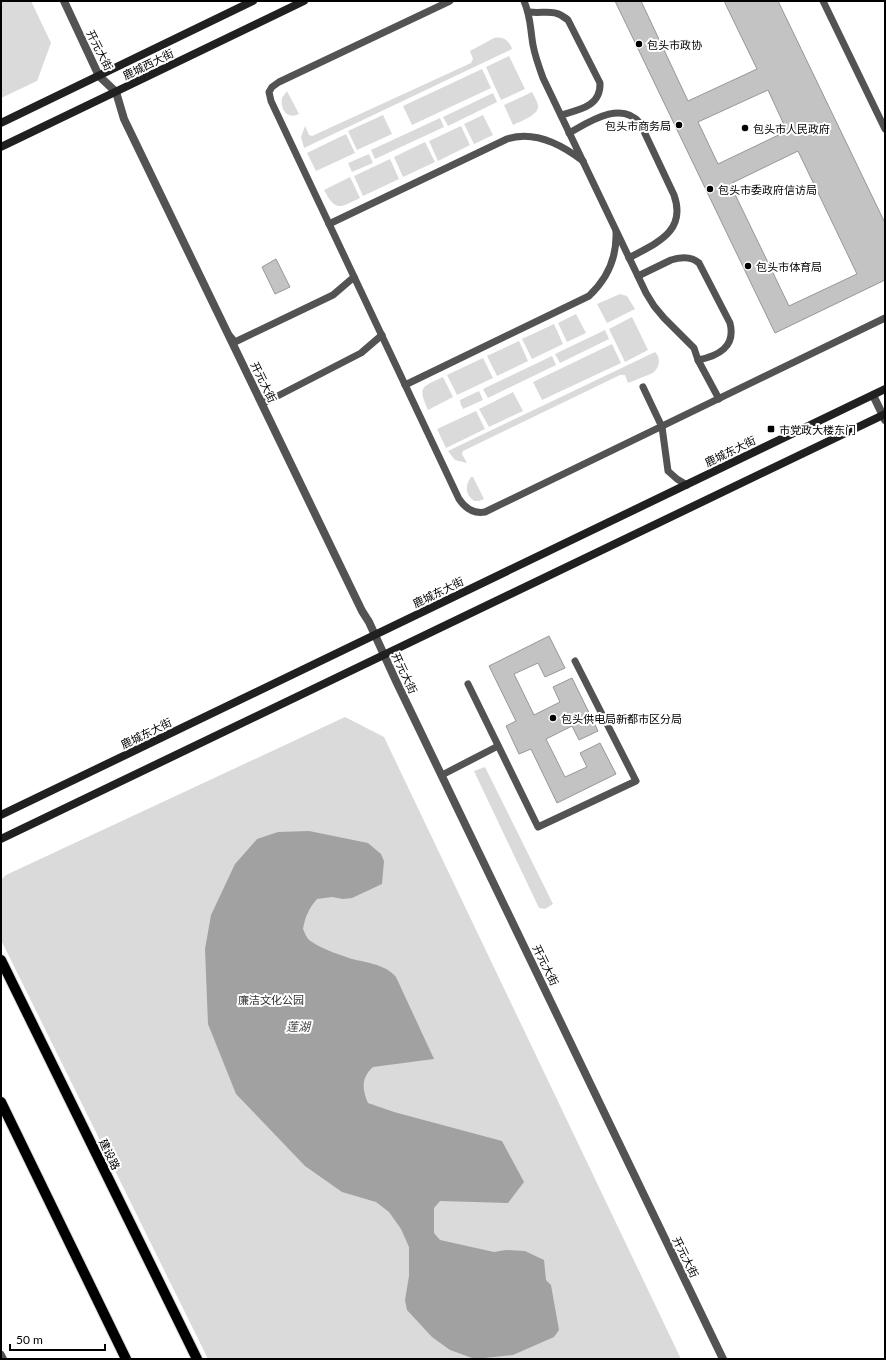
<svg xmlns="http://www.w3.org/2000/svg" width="886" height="1360" font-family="Lato,'Noto Sans SC',sans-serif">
  <rect width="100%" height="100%" fill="#fff"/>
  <!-- green -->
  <g fill="#dadada">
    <polygon points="1,1 31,1 51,43 37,81 1,98"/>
    <path d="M 494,38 C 503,36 510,41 512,49 L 304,148 L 301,137 L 305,126 L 309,135 L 312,136 L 471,63 L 473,59 L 470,51 Z"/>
    <polygon points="509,56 525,89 501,100 486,67"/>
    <polygon points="482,69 491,88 412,125 403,106"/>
    <path d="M 287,91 L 299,114 C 287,120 280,109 282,98 Z"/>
    <path d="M 532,92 C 534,96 537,101 538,105 C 540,115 520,121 513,125 L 504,105 Z"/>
    <polygon points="493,93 497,102 448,126 443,117"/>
    <polygon points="383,115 392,134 357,150 348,131"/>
    <polygon points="483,115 493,135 474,144 464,124"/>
    <polygon points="440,118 444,127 375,159 371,150"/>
    <polygon points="461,126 470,145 438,161 429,141"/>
    <polygon points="346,134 355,153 316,171 307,153"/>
    <polygon points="425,142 435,162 403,177 394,157"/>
    <polygon points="369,154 373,163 352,172 348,163"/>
    <polygon points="390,159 399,179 363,196 354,176"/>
    <path d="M 350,177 L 360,198 C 339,208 336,212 324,190 Z"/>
    <polygon points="620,294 627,296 635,309 607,323 597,304"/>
    <polygon points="576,314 586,333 567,342 558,323"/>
    <polygon points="632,317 648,350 625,362 609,329"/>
    <polygon points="554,324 563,344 532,359 522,339"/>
    <polygon points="605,330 609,339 560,363 555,354"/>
    <polygon points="519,341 528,361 497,376 487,356"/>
    <polygon points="612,344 621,363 542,400 533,382"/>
    <path d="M 655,352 C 661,358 660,367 653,373 L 628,383 L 625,375 L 620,375 L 463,451 L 462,454 L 467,463 L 455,460 L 448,451 Z"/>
    <polygon points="552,356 556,365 488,398 483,389"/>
    <polygon points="483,358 493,378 457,395 447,375"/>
    <path d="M 443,377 L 453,397 L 428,410 C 417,386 422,387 443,377 Z"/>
    <polygon points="479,391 483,400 463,409 462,406 461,406 460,400"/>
    <polygon points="513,392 523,411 489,427 479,409"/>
    <polygon points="476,411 485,429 446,448 437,429"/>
    <path d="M 471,477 L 473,477 L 484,499 L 479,501 L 474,501 C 465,495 465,485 471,477 Z"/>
    <polygon points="345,717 384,737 681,1359 208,1359 1,940 1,880 6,875"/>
    <polygon points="485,767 553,904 545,909 539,908 474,771"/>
  </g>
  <!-- water -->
  <path fill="#a1a1a1" d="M 309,831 L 368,843 L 381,854 L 384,861 L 382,884 L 352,898 L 343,899 L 332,897 L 317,899 C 309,908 305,917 303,929 C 305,933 306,937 309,940 C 318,947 337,954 349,958 C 365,963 384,963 396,977 L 434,1059 L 373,1067 C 361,1078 362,1089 368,1103 L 394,1112 L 502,1141 L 524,1182 L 508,1203 L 440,1201 L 434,1208 L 434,1233 L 440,1240 L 494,1252 L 506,1250 L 525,1251 L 544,1260 L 546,1280 L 551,1285 L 559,1330 L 554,1337 L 513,1355 L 475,1359 L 450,1350 L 432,1337 L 407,1310 L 405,1300 L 409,1276 L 409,1247 L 401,1229 L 389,1212 L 376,1202 L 342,1192 L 305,1166 L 236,1094 L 208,1024 L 205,949 L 211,915 L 235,864 L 257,839 L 278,832 Z"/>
  <!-- building -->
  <g fill="#c3c3c3" stroke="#979797" fill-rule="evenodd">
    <path d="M 615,1 L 641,1 L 688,101 L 757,69 L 724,1 L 778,1 L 885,223 L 885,280 L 775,333 ZM 768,90 L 787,131 L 718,164 L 698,122 ZM 798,151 L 857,274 L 789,306 L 730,184 Z"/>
    <polygon points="276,259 290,287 275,294 262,267"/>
    <polygon points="549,636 565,668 545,677 538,663 514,674 534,715 560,702 553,687 572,678 598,731 579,740 572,726 546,739 565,777 587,767 580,753 600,743 616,774 557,803 531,749 519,754 506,726 516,721 489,666"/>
  </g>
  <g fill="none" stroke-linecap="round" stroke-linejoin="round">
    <defs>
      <g id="primary">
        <polyline points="1,960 197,1359"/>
        <polyline points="1,1102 126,1359"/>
      </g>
    </defs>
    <!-- primary casing -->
    <use href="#primary" stroke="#dbdbdb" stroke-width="12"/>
    <!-- service -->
    <g stroke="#535353" stroke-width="7">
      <path d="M 450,1 L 279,82 L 272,87 L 269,92 L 271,101 L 459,499 C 465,508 474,514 485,512 L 885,318"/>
      <path d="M 524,1 C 531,17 530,28 533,45 C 535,56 539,67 543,78 L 646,293 L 654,306 L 664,318 L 694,348 L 698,360 L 719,399"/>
      <polyline points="823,1 885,129"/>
      <path d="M 529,12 C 545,14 554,8 568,20 L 600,83 C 601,107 578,110 561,115"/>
      <path d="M 569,133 C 589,122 621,100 640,123 L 674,195 C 687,232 656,243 629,258"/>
      <path d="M 329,224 L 507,139 C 534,130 561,144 583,161"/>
      <path d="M 638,276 L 671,260 C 681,257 691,256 699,263 L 730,323 C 736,347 718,356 698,360"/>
      <polyline points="230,336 235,342 333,295 354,277"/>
      <path d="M 405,385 L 589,296 C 607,279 617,257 616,232"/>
      <polyline points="643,387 662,427 668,471 677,479 687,485"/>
      <polyline points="260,398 264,403 361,353 382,335"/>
      <polyline points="468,684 538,827 636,781 575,661"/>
      <polyline points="442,775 498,746"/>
    </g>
    <!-- tertiary -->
    <g stroke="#535353" stroke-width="8">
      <polyline points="64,1 99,76 116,92 124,119 362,611 369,622 396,681 723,1359"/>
      <polyline points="873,395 885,420"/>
      <polyline points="1,1355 3,1359"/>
    </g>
    <!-- secondary -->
    <g stroke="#202020" stroke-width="8">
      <polyline points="1,123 253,1"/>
      <polyline points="1,147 304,1"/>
      <polyline points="1,815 885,389"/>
      <polyline points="1,839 885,414"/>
    </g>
    <!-- primary -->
    <use href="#primary" stroke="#000" stroke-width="10"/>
  </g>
  <!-- markers -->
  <g fill="#000" stroke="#fff" stroke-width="1.5">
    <circle cx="639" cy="44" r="4"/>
    <circle cx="679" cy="125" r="4"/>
    <circle cx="745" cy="128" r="4"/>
    <circle cx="710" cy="189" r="4"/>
    <circle cx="748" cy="266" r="4"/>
    <rect x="767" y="425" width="8" height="8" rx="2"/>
    <circle cx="553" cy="718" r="4"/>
  </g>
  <g text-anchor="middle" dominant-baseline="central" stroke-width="4" stroke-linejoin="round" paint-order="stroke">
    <!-- poi labels -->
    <g font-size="11" fill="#000" stroke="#fff" text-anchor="start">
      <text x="647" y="44">包头市政协</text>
      <text x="671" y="125" text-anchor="end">包头市商务局</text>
      <text x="753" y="128">包头市人民政府</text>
      <text x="718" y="189">包头市委政府信访局</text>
      <text x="756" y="266">包头市体育局</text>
      <text x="779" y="429">市党政大楼东门</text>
      <text x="561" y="718">包头供电局新都市区分局</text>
    </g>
    <!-- street labels -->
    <g font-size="11" fill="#000" stroke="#fff">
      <text transform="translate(100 50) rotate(63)">开元大街</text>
      <text transform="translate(148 64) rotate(-26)">鹿城西大街</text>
      <text transform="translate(264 382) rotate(64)">开元大街</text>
      <text transform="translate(730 451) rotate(-26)">鹿城东大街</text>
      <text transform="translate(438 592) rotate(-26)">鹿城东大街</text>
      <text transform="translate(405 673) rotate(65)">开元大街</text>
      <text transform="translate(146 733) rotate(-26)">鹿城东大街</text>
      <text transform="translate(546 965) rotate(64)">开元大街</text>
      <text transform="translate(110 1154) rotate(64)">建设路</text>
      <text transform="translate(686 1257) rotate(64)">开元大街</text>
    </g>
    <!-- park labels -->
    <g font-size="11" fill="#313131" stroke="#fff">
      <text x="271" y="999">廉洁文化公园</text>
    </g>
    <!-- water labels -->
    <g font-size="12" font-style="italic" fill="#424242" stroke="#fff">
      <text x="298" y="1026">莲湖</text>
    </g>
  </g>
  <!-- border -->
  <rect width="886" height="1360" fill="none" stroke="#000000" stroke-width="4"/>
  <!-- scale -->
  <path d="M10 1344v6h95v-6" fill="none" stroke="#000000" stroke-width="2"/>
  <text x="16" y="1344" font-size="12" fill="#000000" stroke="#ffffff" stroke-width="3" paint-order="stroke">50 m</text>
</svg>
